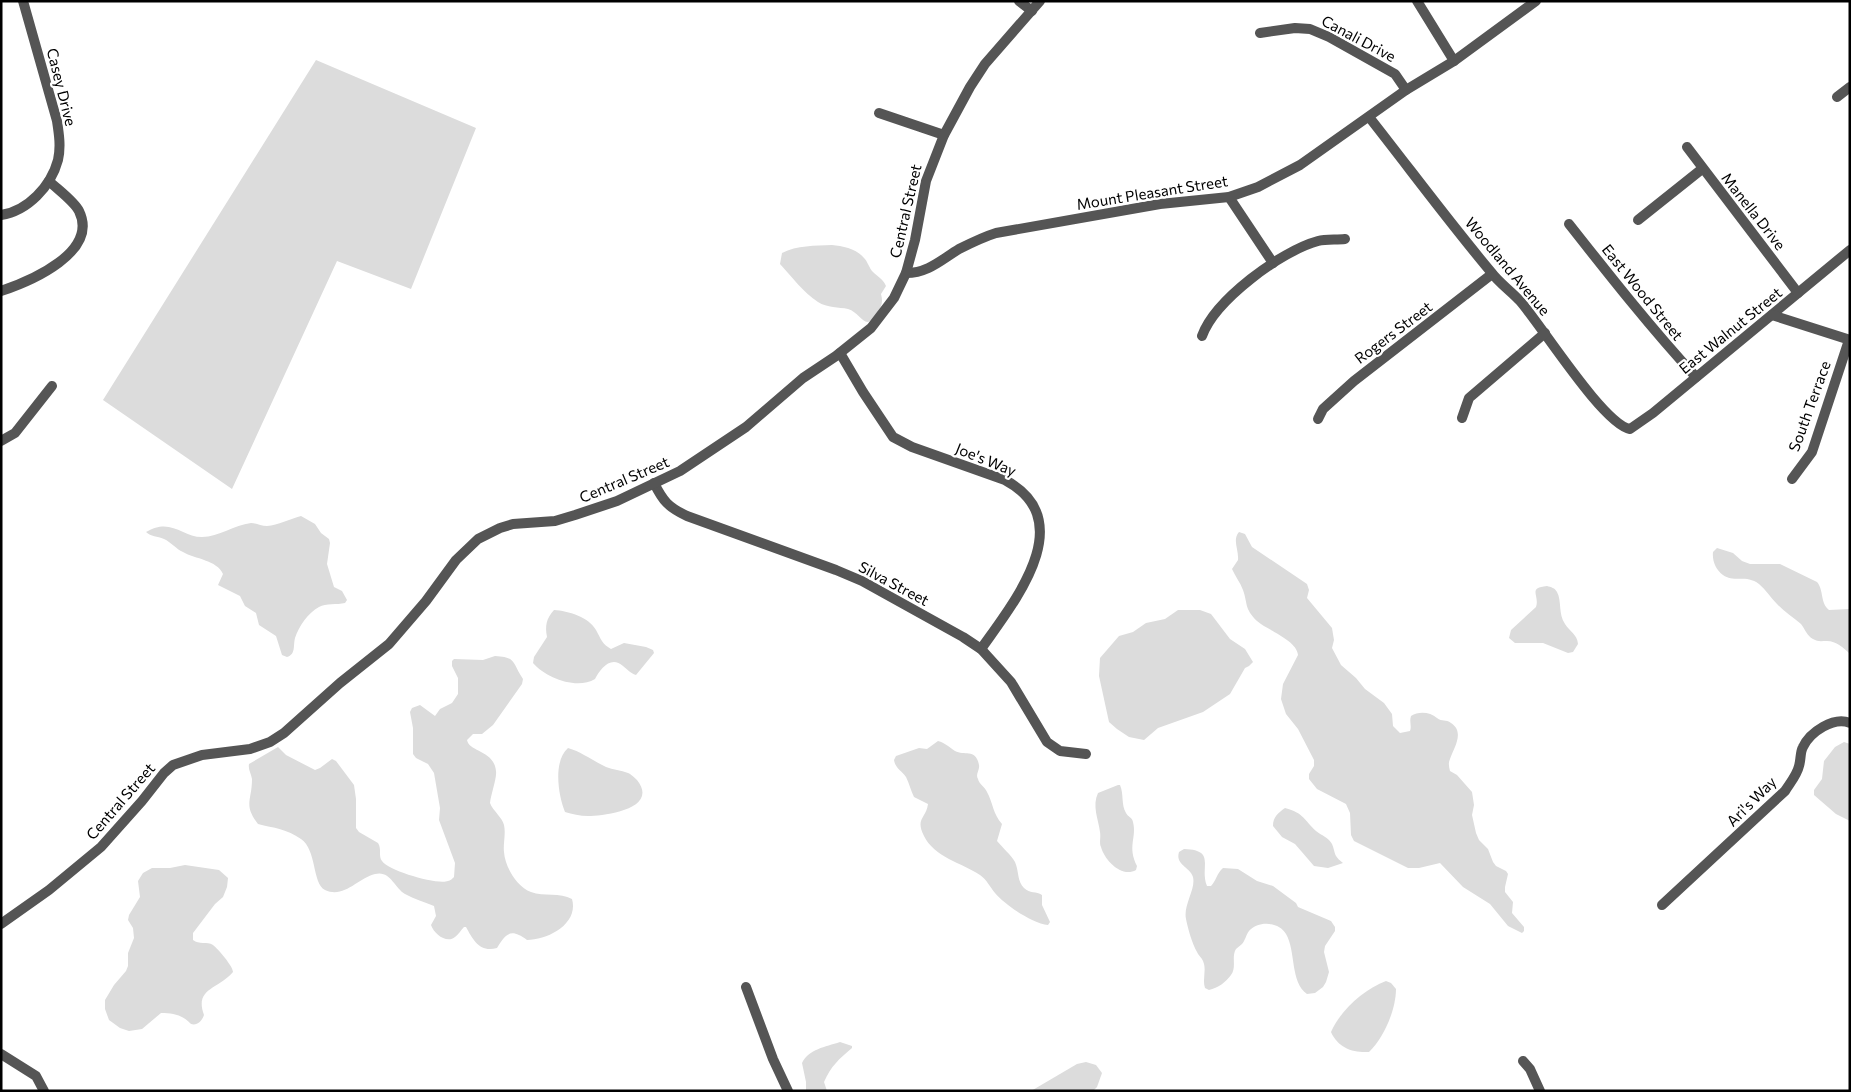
<svg xmlns="http://www.w3.org/2000/svg" width="1851" height="1092" font-family="Commissioner,sans-serif">
  <rect width="100%" height="100%" fill="#fff"/>
  <!-- green -->
  <g fill="#dcdcdc">
    <polygon points="316,60 476,128 411,289 337,261 232,489 103,400"/>
    <path d="M 832,245 C 843,246 857,249 864,258 C 868,262 869,268 873,272 C 878,277 883,279 886,286 L 881,294 C 883,302 882,305 878,312 C 865,334 862,313 848,309 C 839,307 827,308 818,302 C 803,292 792,277 780,264 L 782,253 C 797,245 815,246 832,245 Z"/>
    <path d="M 301,516 L 315,524 L 321,533 L 329,539 L 330,543 L 327,564 L 334,587 L 342,591 L 347,600 L 345,603 C 337,605 326,603 319,607 C 308,613 299,626 295,638 C 293,646 296,654 287,657 L 282,655 L 276,636 L 259,625 L 256,613 L 245,606 L 240,596 L 218,585 L 223,574 C 217,560 195,559 183,552 C 176,549 171,542 164,539 C 157,536 151,537 146,532 C 171,517 182,537 202,537 C 219,537 234,525 251,523 C 256,523 261,526 267,526 C 278,525 290,519 301,516 Z"/>
    <path d="M 1239,532 L 1245,534 L 1252,547 L 1307,584 L 1309,590 L 1307,598 L 1332,628 L 1334,640 L 1332,648 L 1341,665 L 1356,678 L 1365,689 L 1384,703 L 1392,714 L 1393,726 L 1400,733 L 1410,731 C 1412,726 1409,722 1411,716 C 1419,711 1430,712 1437,718 C 1442,722 1446,719 1451,723 C 1465,732 1454,748 1450,759 C 1448,763 1449,767 1450,771 L 1457,775 L 1472,792 L 1474,805 L 1472,815 L 1476,833 L 1479,840 L 1488,849 L 1493,862 L 1496,866 L 1506,871 L 1508,874 L 1505,887 L 1505,892 L 1513,902 L 1512,913 L 1524,927 L 1524,931 L 1522,933 L 1508,926 L 1490,904 L 1463,887 L 1440,863 L 1419,868 L 1408,868 L 1354,841 L 1351,835 L 1350,813 L 1346,804 L 1317,789 L 1309,779 L 1309,774 L 1314,766 L 1314,760 L 1298,729 L 1286,714 L 1281,699 L 1283,684 L 1298,655 C 1297,640 1267,630 1257,621 C 1244,608 1248,604 1243,590 C 1240,582 1235,576 1232,569 L 1238,560 C 1239,550 1232,540 1239,532 Z"/>
    <path d="M 1717,548 L 1733,553 L 1742,561 L 1750,564 L 1780,564 L 1817,582 C 1824,590 1820,603 1829,610 L 1850,609 L 1850,654 C 1844,648 1836,641 1827,641 C 1821,641 1818,642 1813,639 C 1807,636 1805,629 1801,624 C 1793,617 1784,612 1777,604 C 1771,598 1766,590 1759,584 C 1746,574 1734,583 1723,575 C 1716,570 1712,561 1713,552 Z"/>
    <path d="M 1547,586 C 1551,587 1555,588 1557,592 C 1562,601 1558,614 1565,624 C 1570,632 1577,634 1578,644 L 1573,652 L 1568,653 L 1543,643 L 1515,643 L 1509,638 L 1511,630 L 1536,607 C 1540,595 1527,588 1547,586 Z"/>
    <path d="M 554,610 C 568,611 589,617 596,630 C 601,639 602,644 611,649 L 624,643 L 646,647 L 653,650 L 654,653 L 636,675 C 630,673 628,670 623,666 C 611,655 600,669 595,679 C 577,690 546,678 533,663 L 534,657 L 547,637 C 545,626 546,619 554,610 Z"/>
    <polygon points="1178,610 1200,610 1211,614 1230,639 1245,649 1253,662 1249,666 1245,668 1230,694 1203,712 1158,728 1144,740 1129,737 1117,729 1109,722 1099,676 1100,658 1119,636 1133,632 1146,623 1165,619"/>
    <path d="M 495,656 C 517,657 512,663 523,679 L 522,684 L 493,725 L 482,734 L 473,734 L 467,740 C 469,752 494,750 496,771 C 497,778 491,794 490,803 C 493,811 502,817 504,825 C 506,834 503,844 504,852 C 505,867 517,887 531,892 C 544,897 560,892 572,899 C 579,924 548,940 527,940 C 511,928 506,933 497,948 C 480,953 473,940 466,927 L 464,927 C 461,930 458,935 455,937 C 447,944 434,934 431,925 L 436,916 L 434,906 C 425,902 414,899 405,894 C 394,887 390,870 375,874 C 358,878 344,899 325,890 C 312,883 317,850 301,839 C 287,829 274,828 258,824 C 243,804 252,801 252,779 C 251,773 248,770 249,764 L 278,747 L 286,755 L 315,770 L 320,768 L 332,759 L 336,761 L 354,785 L 356,799 L 356,828 L 359,832 L 378,843 C 382,849 378,856 382,861 C 389,871 437,885 448,881 C 450,881 453,878 454,877 L 455,863 L 439,820 L 440,808 L 434,773 L 428,764 L 416,758 L 413,754 L 413,728 L 410,712 L 412,708 L 420,705 L 435,716 L 440,709 L 452,703 L 458,694 L 458,678 L 452,666 L 452,661 L 454,659 L 483,660 Z"/>
    <path d="M 938,741 C 945,743 949,747 955,751 C 964,756 976,748 979,765 C 980,770 975,774 978,779 C 979,784 985,787 987,792 C 993,803 993,814 1002,824 L 997,841 C 1002,847 1011,855 1015,862 C 1019,871 1017,881 1024,888 C 1030,894 1036,891 1042,895 L 1042,905 L 1050,922 L 1048,925 C 1032,923 1005,905 995,893 C 990,887 987,880 980,875 C 962,863 934,857 924,836 C 915,818 926,819 928,804 L 914,797 C 911,791 909,783 906,777 C 902,771 895,768 894,760 L 896,756 L 919,748 L 927,749 Z"/>
    <polygon points="1844,742 1850,744 1850,821 1836,814 1814,795 1814,790 1822,779 1824,761 1835,747"/>
    <path d="M 568,748 C 582,752 593,761 606,767 C 613,770 621,770 628,773 C 631,774 635,778 637,780 C 660,809 604,816 588,816 C 580,816 572,814 565,812 C 558,795 553,761 568,748 Z"/>
    <path d="M 1118,785 L 1120,785 C 1124,794 1121,805 1126,813 C 1128,817 1132,817 1133,822 C 1137,838 1127,846 1137,866 L 1136,870 C 1122,878 1105,861 1101,847 C 1099,843 1101,837 1100,832 C 1098,818 1092,806 1098,793 Z"/>
    <path d="M 1285,808 C 1304,813 1304,820 1316,831 C 1321,835 1329,838 1332,844 C 1336,854 1333,855 1343,863 L 1328,868 L 1314,866 L 1295,844 L 1282,837 L 1273,826 C 1273,817 1278,813 1285,808 Z"/>
    <path d="M 1184,849 C 1217,850 1199,867 1207,886 L 1211,886 C 1216,881 1217,873 1223,868 L 1238,869 L 1257,881 L 1273,886 L 1296,903 L 1298,907 L 1331,921 L 1335,927 L 1335,931 L 1325,946 L 1324,952 L 1329,972 L 1326,982 L 1323,987 L 1315,993 L 1307,994 C 1290,982 1296,951 1286,934 C 1279,922 1259,920 1249,931 C 1246,935 1245,941 1242,944 C 1240,946 1238,947 1236,949 C 1231,957 1237,967 1231,975 C 1226,982 1218,988 1209,990 L 1205,988 C 1202,979 1207,970 1203,961 C 1202,958 1198,955 1197,952 C 1192,943 1188,929 1186,919 C 1183,905 1196,889 1193,877 C 1190,867 1175,865 1179,852 Z"/>
    <path d="M 185,865 L 219,870 L 228,878 L 227,887 L 223,897 L 215,904 L 193,933 L 193,940 C 199,945 207,941 213,945 C 218,949 233,966 233,972 C 219,989 194,988 204,1015 C 202,1021 197,1026 191,1024 C 183,1015 173,1013 161,1013 L 142,1029 L 129,1031 L 120,1028 L 109,1020 L 105,1009 L 105,1000 L 114,985 L 126,971 L 128,966 L 128,953 L 134,938 L 133,928 L 128,920 L 129,915 L 140,897 L 138,881 L 143,873 L 152,868 L 170,868 Z"/>
    <path d="M 1386,981 L 1391,983 L 1396,989 C 1396,1009 1384,1038 1369,1052 C 1353,1053 1338,1048 1331,1032 C 1340,1011 1364,989 1386,981 Z"/>
    <path d="M 840,1042 L 852,1046 L 852,1048 C 839,1059 831,1066 824,1082 L 827,1091 L 806,1091 L 806,1082 L 802,1063 C 809,1049 825,1047 840,1042 Z"/>
    <polygon points="1086,1062 1096,1065 1102,1073 1097,1087 1093,1091 1031,1091 1077,1064"/>
  </g>
  <g fill="none" stroke-linecap="round" stroke-linejoin="round">
    <!-- minor -->
    <g stroke="#555" stroke-width="10">
      <polyline points="1019,1 1032,11"/>
      <polyline points="1417,1 1454,61"/>
      <polyline points="1260,33 1295,28 1310,29 1329,37 1395,74 1406,90"/>
      <polyline points="1837,97 1850,87"/>
      <polyline points="879,113 944,135"/>
      <path d="M 1369,117 C 1410,169 1449,222 1491,272 C 1499,283 1511,291 1520,301 C 1542,326 1603,424 1630,429 L 1653,413 L 1850,250"/>
      <polyline points="1687,147 1798,293"/>
      <polyline points="1229,197 1273,263"/>
      <path d="M 1,215 C 28,211 51,186 58,160 C 61,147 59,134 57,121 L 23,1"/>
      <polyline points="1638,220 1702,169"/>
      <path d="M 1569,224 C 1610,276 1651,328 1696,377"/>
      <path d="M 906,273 C 928,273 941,260 959,249 C 971,243 983,237 996,233 L 1160,204 L 1229,197 L 1258,187 L 1300,165 L 1406,90 L 1454,61 L 1536,1"/>
      <path d="M 1,291 C 31,281 99,252 79,211 C 74,201 57,189 49,181"/>
      <polyline points="1772,315 1850,340"/>
      <path d="M 1202,336 C 1215,300 1281,251 1318,241 C 1326,239 1336,240 1345,239"/>
      <path d="M 840,353 L 863,392 L 893,437 L 912,447 L 1005,480 C 1081,521 1014,602 981,649"/>
      <polyline points="1462,418 1469,398 1545,333"/>
      <polyline points="1318,419 1323,409 1354,381 1492,274"/>
      <polyline points="1,441 15,433 52,386"/>
      <polyline points="1792,479 1812,452 1849,340"/>
      <path d="M 654,483 C 663,501 668,507 687,516 L 836,570 L 862,581 L 963,637 L 981,649 L 1011,682 L 1047,742 L 1060,751 L 1086,754"/>
      <path d="M 1662,905 L 1785,791 C 1790,783 1797,775 1799,766 C 1801,760 1800,752 1803,747 C 1810,732 1834,716 1850,723"/>
      <polyline points="746,987 773,1059 788,1091"/>
      <polyline points="1523,1061 1530,1069 1540,1091"/>
    </g>
    <!-- tertiary -->
    <g stroke="#555" stroke-width="10">
      <polyline points="1,924 49,890 101,847 142,801 164,773 173,765 202,755 250,749 270,742 284,733 340,683 389,644 426,601 456,560 478,539 500,528 513,524 555,521 575,515 617,501 680,471 746,427 803,378 836,356 871,328 894,298 906,273 915,240 926,181 944,135 970,87 985,64 1040,1"/>
      <polyline points="1,1054 36,1076 44,1091"/>
    </g>
  </g>
  <g text-anchor="middle" dominant-baseline="central" stroke-width="4.5" stroke-linejoin="round" paint-order="stroke">
    <!-- street labels -->
    <g font-size="15" fill="#000" stroke="#fff">
      <text transform="translate(1359 38) rotate(28)">Canali Drive</text>
      <text transform="translate(62 87) rotate(76)">Casey Drive</text>
      <text transform="translate(1152 192) rotate(-9)">Mount Pleasant Street</text>
      <text transform="translate(905 211) rotate(-77)">Central Street</text>
      <text transform="translate(1754 211) rotate(52)">Manella Drive</text>
      <text transform="translate(1508 266) rotate(50)">Woodland Avenue</text>
      <text transform="translate(1643 292) rotate(51)">East Wood Street</text>
      <text transform="translate(1730 330) rotate(-39)">East Walnut Street</text>
      <text transform="translate(1393 332) rotate(-37)">Rogers Street</text>
      <text transform="translate(1809 406) rotate(-70)">South Terrace</text>
      <text transform="translate(986 459) rotate(22)">Joe's Way</text>
      <text transform="translate(624 479) rotate(-23)">Central Street</text>
      <text transform="translate(894 583) rotate(28)">Silva Street</text>
      <text transform="translate(120 801) rotate(-49)">Central Street</text>
      <text transform="translate(1751 801) rotate(-45)">Ari's Way</text>
    </g>
  </g>
  <!-- border -->
  <rect width="1851" height="1092" fill="none" stroke="#000000" stroke-width="5"/>
</svg>
